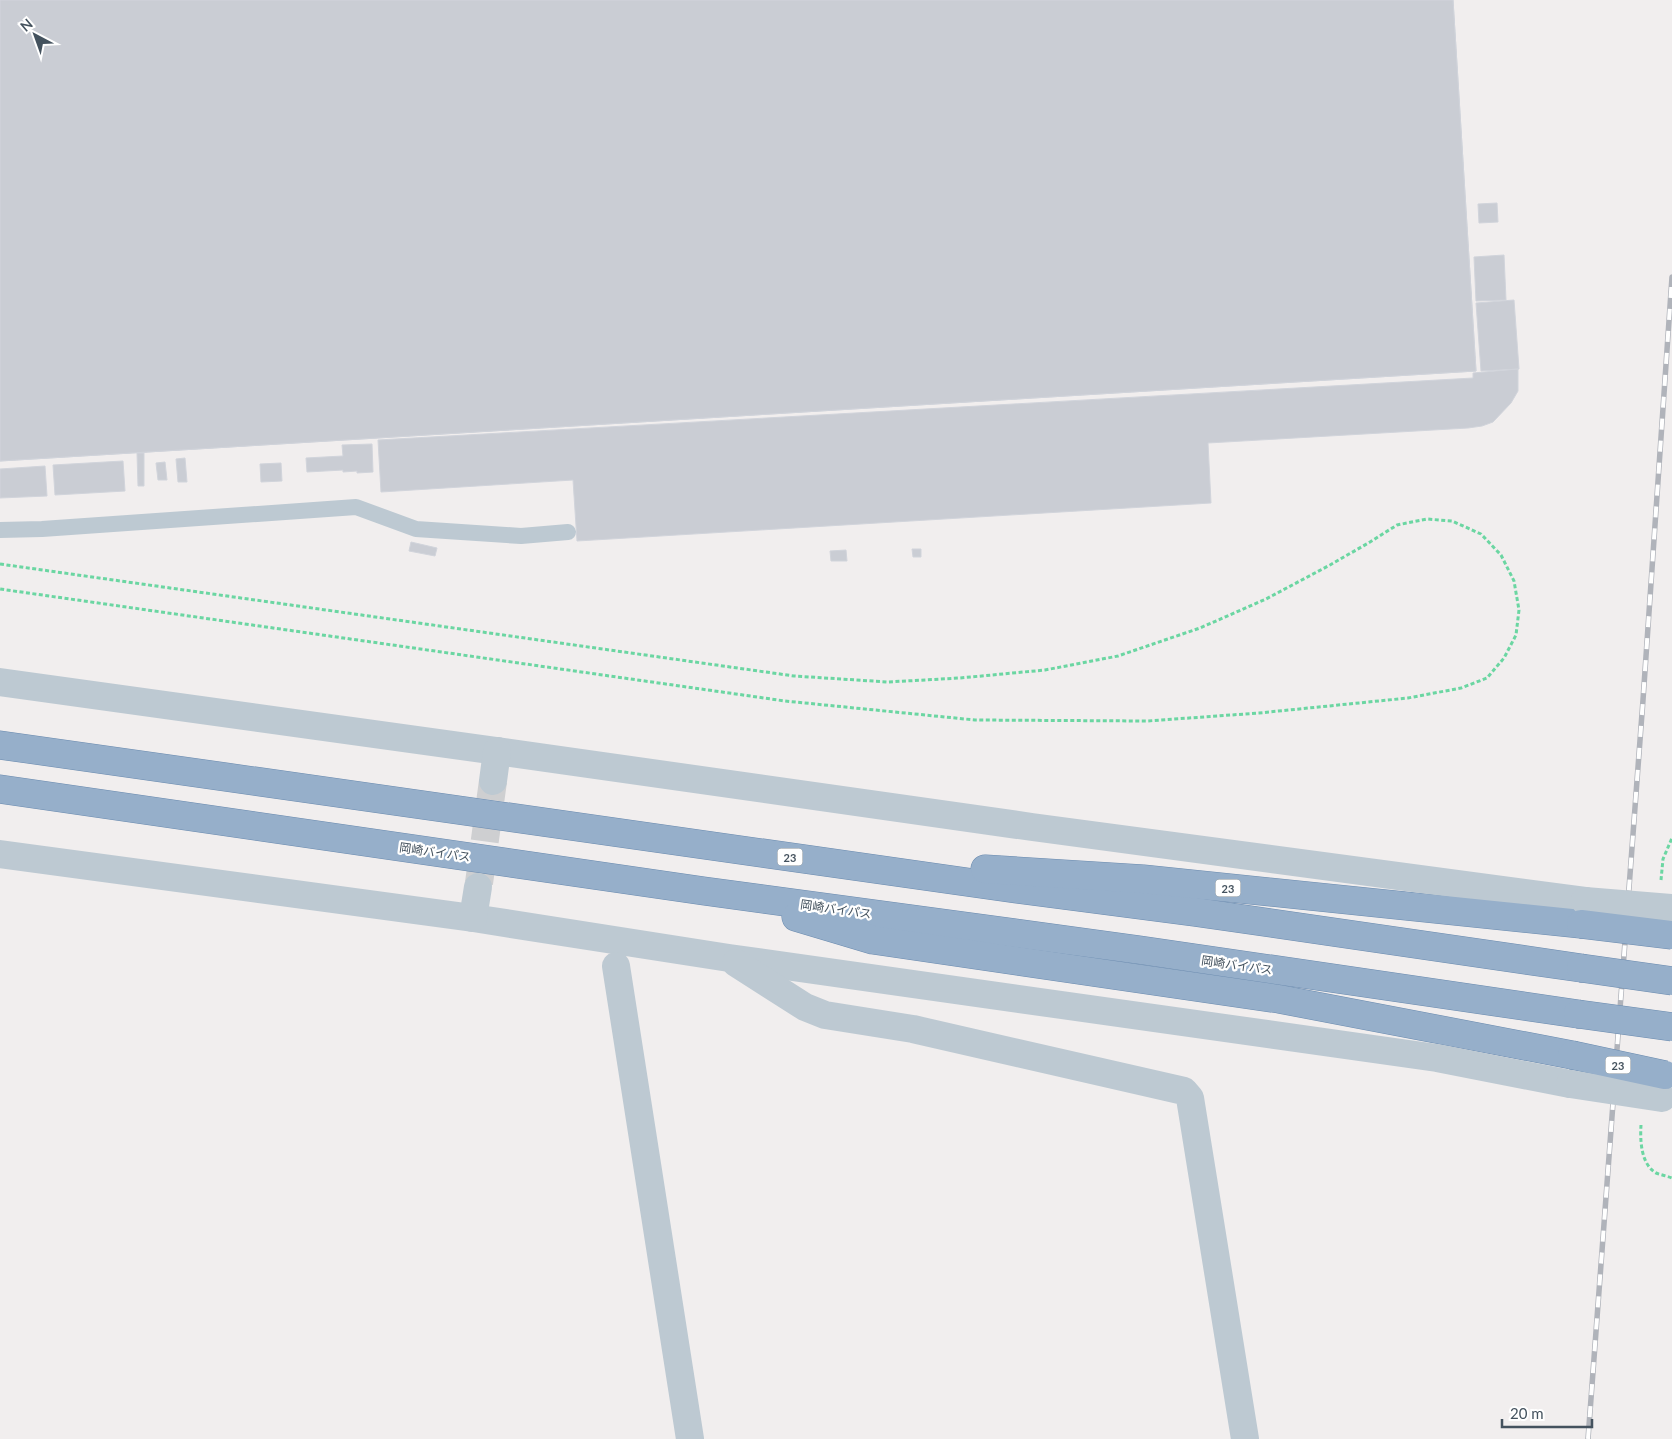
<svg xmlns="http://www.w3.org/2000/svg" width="1672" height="1439" font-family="Lato,'Noto Sans JP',sans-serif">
  <rect width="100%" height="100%" fill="#f1eeee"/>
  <!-- building -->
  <g fill="#cacdd4" stroke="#d1d4db">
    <polygon points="0,0 1453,0 1476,371 0,461"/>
    <polygon points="0,0 1453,0 1476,371 0,461"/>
    <polygon points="1497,203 1498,222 1479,223 1478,204"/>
    <polygon points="1504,255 1506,300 1476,301 1474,257"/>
    <polygon points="1514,300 1519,369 1481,371 1476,303"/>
    <polygon points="1518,369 1518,391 1511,403 1493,422 1482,426 1468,428 1208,443 1211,503 577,541 573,480 381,492 378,440 1473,378 1473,373"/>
    <polygon points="372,444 373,472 357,473 357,471 343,472 343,470 307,472 306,458 343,456 342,445"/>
    <polygon points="137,453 144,453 144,486 138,486"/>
    <polygon points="185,458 187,482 178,482 176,459"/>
    <polygon points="123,461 125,491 55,495 53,465"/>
    <polygon points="165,462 167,480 158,480 156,463"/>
    <polygon points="281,463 282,481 261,482 260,464"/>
    <polygon points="45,466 47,496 0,498 0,469"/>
    <polygon points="411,542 437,548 435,556 409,551"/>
    <polygon points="912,549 921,549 921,557 913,557"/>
    <polygon points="846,550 847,561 831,561 830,551"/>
  </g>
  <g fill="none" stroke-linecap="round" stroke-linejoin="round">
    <!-- minor-tunnel -->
    <polyline stroke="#cecfd1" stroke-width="28" stroke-dasharray="28 14" stroke-linecap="butt" points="479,883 493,781"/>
    <defs>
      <g id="trunk">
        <polyline points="0,745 1016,889 1195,912 1581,968"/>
        <polyline points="0,789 704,891 1140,950 1578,1014"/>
        <polyline points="985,869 1143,879 1581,924"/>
        <polyline points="796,917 873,940 1279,999 1572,1055"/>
      </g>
    </defs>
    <!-- trunk casing -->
    <use href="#trunk" stroke="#6b8baf" stroke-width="29"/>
    <!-- path -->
    <g stroke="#6bd6a2" stroke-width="3" stroke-dasharray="4 2.5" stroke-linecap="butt">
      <polyline points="0,564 794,676 888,682 960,678 1045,670 1118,656 1200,628 1266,599 1330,565 1370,542 1397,525 1427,519 1452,521 1481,534 1501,555 1514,581 1519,610 1516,635 1504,658 1487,678 1461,688 1408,698 1259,713 1147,721 975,720 785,701 0,589"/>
      <polyline points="1661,880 1663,859 1672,838"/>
      <path d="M 1641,1125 C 1640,1141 1641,1164 1656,1173 C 1661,1175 1667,1176 1672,1178"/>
    </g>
    <!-- service -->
    <polyline stroke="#bdc9d2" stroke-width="16" points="0,530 42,529 356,507 416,529 521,536 568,532"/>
    <!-- minor -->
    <g stroke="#bdc9d2" stroke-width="28">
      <polyline points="0,682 497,751 1032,827 1585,901"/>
      <polyline points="493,781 497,751"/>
      <polyline points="0,854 473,918 729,958 1437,1058 1570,1084"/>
      <polyline points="473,918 478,887"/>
      <polyline points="736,963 805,1007 825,1015 913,1029 1184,1091 1190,1098 1245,1439"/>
      <polyline points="616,966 690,1439"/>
    </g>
    <!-- trunk -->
    <use href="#trunk" stroke="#96afca" stroke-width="28"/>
    <defs>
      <polyline id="rail" points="1588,1439 1643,700 1672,277"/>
    </defs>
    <!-- rail casing -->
    <use href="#rail" stroke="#b0b3ba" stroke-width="5.5"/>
    <!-- rail -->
    <use href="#rail" stroke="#fff" stroke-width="4" stroke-dasharray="11" stroke-linecap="butt"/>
    <defs>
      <g id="trunk-bridge">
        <polyline points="1581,924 1672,935"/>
        <polyline points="1581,968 1672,981"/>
        <polyline points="1578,1014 1672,1027"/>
        <polyline points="1572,1055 1665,1075"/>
      </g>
    </defs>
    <!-- trunk-bridge casing -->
    <use href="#trunk-bridge" stroke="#6b8baf" stroke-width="29" stroke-linecap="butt"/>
    <!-- minor-bridge -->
    <g stroke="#bdc9d2" stroke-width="28">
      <polyline points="1585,901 1672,908"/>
      <polyline points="1570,1084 1662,1098"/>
    </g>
    <!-- trunk-bridge -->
    <use href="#trunk-bridge" stroke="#96afca" stroke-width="28"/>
  </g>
  <g text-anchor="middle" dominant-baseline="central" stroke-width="4.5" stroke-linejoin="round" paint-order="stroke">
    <!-- shield labels -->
    <g fill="#fff" stroke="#7c868e" stroke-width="1">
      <rect x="777.5" y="848.5" width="25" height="17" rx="4"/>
      <rect x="1215.5" y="879.5" width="25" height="17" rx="4"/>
      <rect x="1605.5" y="1056.5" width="25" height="17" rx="4"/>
    </g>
    <g font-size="11" font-weight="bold" fill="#44525e">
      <text x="790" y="857">23</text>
      <text x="1228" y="888">23</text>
      <text x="1618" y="1065">23</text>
    </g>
    <!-- street labels -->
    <g font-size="12" fill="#44525e" stroke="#fff">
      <text transform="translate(435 852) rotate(8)">岡崎バイパス</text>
      <text transform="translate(836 909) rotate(8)">岡崎バイパス</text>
      <text transform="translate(1237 965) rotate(8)">岡崎バイパス</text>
    </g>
  </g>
  <!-- north arrow -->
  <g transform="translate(35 35) rotate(319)" stroke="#ffffff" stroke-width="4" paint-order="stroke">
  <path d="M0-4L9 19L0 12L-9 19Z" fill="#44525e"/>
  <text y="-8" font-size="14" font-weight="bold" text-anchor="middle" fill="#44525e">N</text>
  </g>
  <!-- scale -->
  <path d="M1502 1419v8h90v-8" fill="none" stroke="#44525e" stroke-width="2.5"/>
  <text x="1510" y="1419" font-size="15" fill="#44525e" stroke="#ffffff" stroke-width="4" paint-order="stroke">20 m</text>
</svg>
